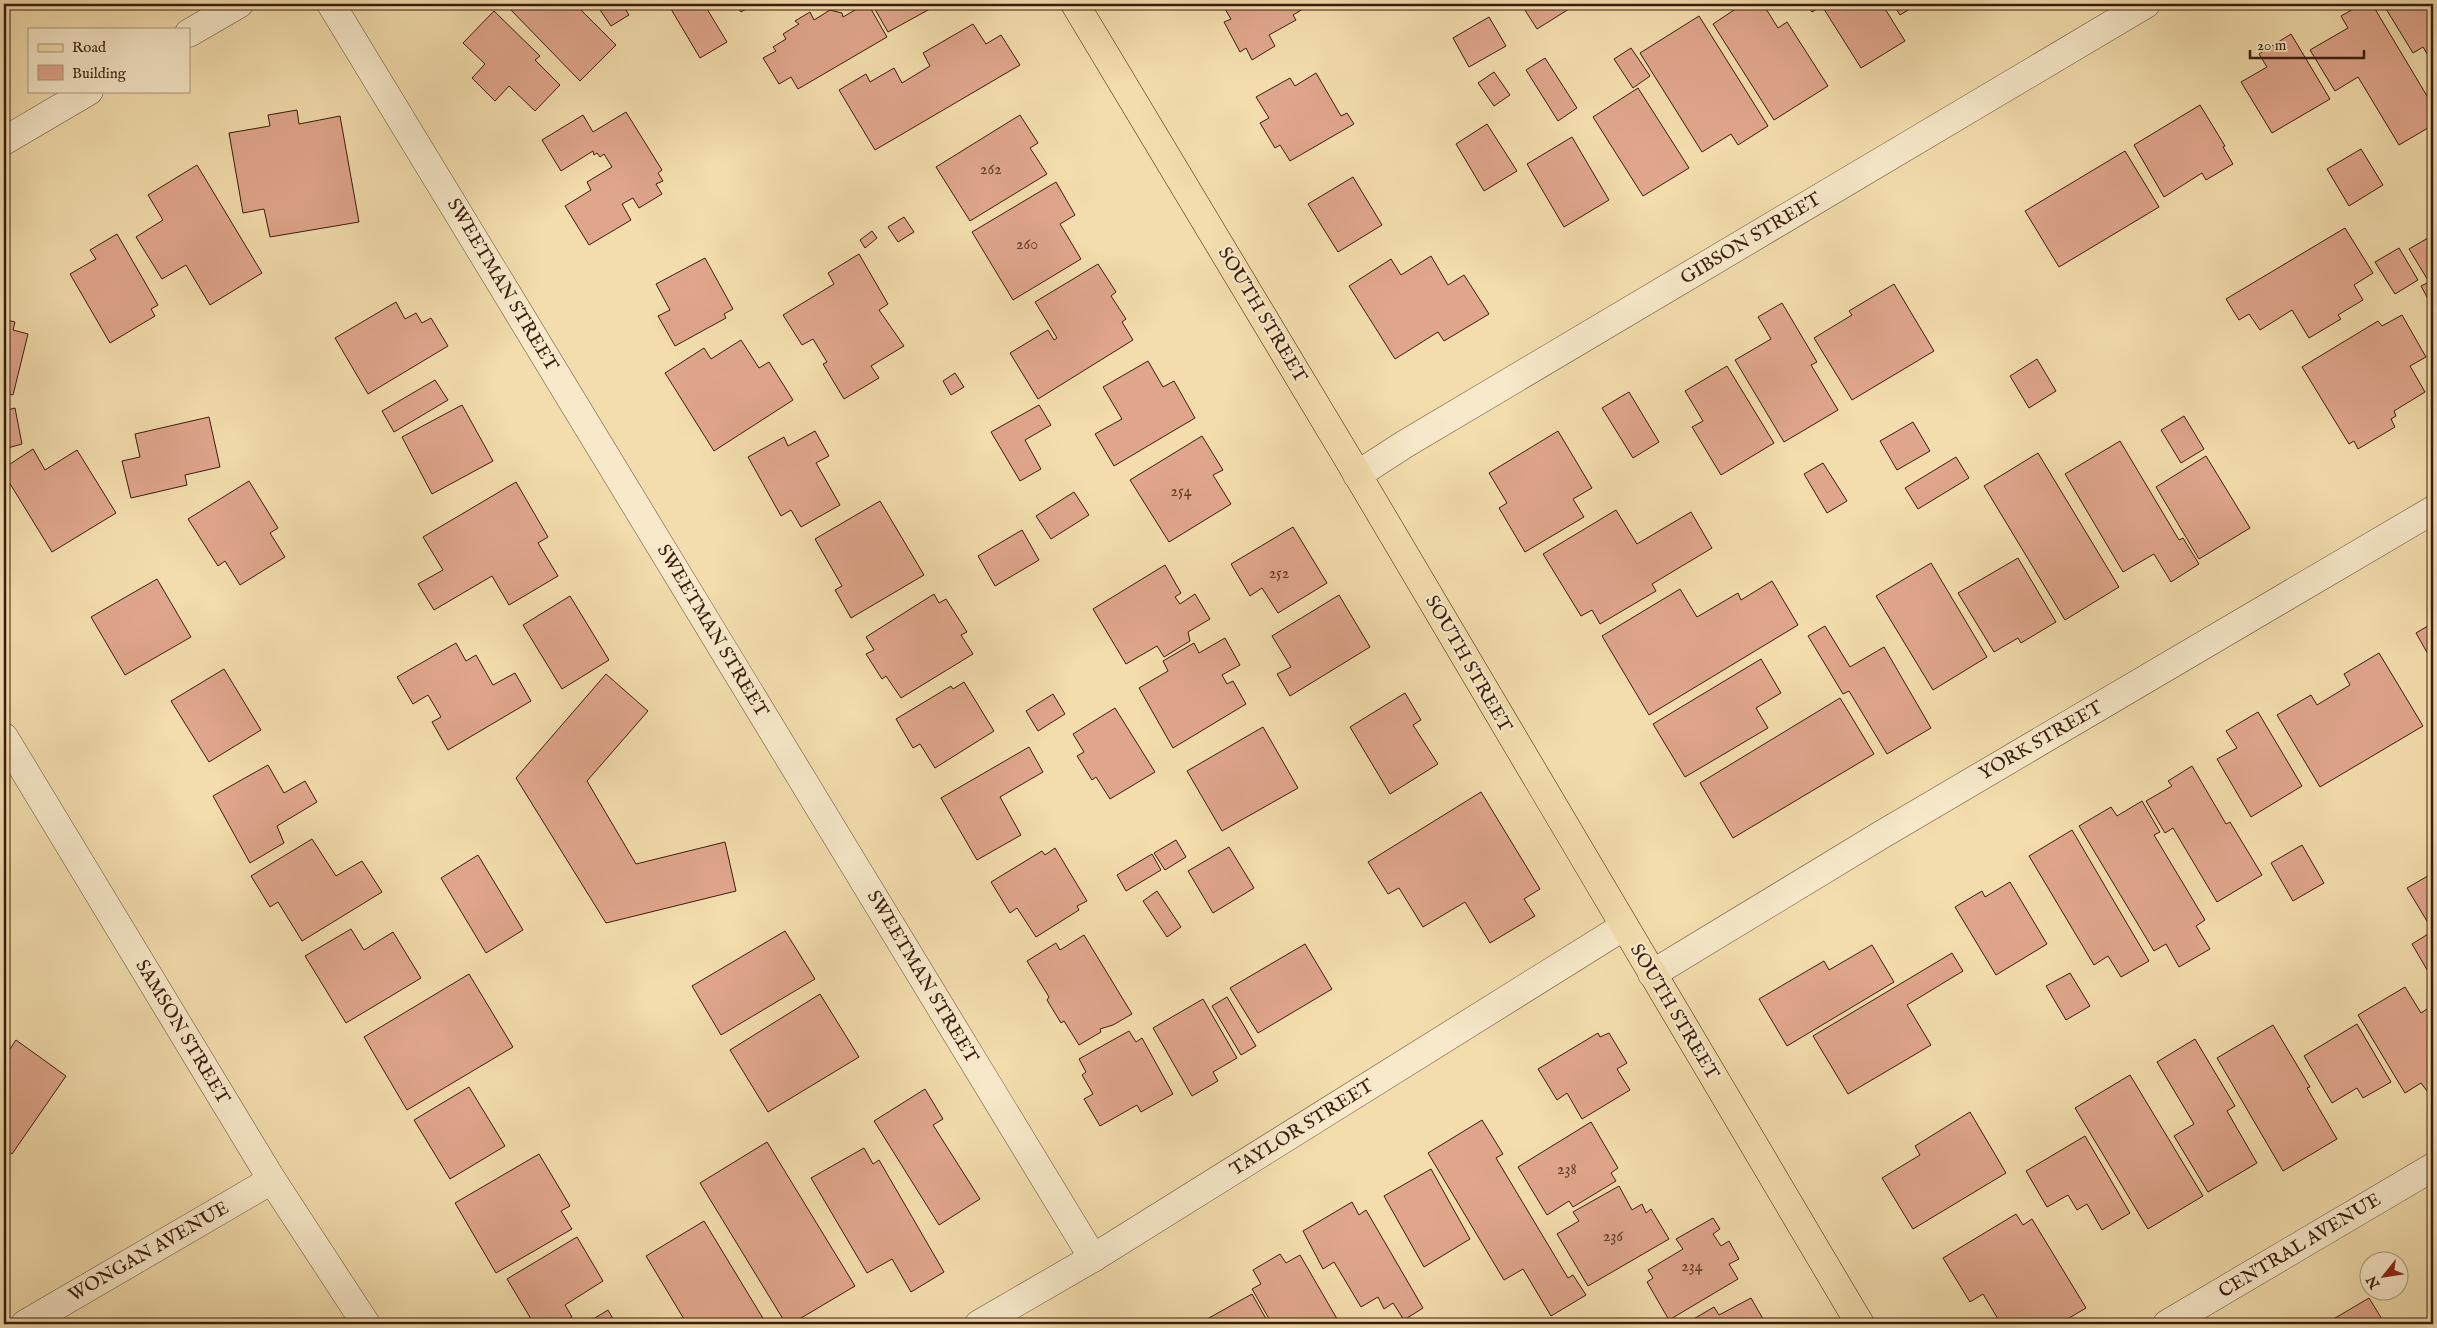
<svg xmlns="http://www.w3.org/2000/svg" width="2437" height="1328" font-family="'IM FELL English',serif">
  <rect width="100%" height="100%" fill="#f3ddad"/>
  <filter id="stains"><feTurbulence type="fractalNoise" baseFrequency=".004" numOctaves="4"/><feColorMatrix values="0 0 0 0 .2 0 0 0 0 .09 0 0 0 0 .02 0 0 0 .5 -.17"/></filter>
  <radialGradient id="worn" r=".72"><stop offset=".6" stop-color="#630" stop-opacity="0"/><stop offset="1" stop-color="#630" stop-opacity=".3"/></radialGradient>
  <!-- building -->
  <g fill="#e0a68c" stroke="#3a1c0d">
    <polygon points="516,4 575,4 616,45 580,81 510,9"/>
    <polygon points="596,4 622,4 629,15 611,26"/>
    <polygon points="631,4 644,4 635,9"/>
    <polygon points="668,4 704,4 727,42 700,58"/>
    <polygon points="736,4 755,4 741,12"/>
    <polygon points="865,4 868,4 887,37 798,89 791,77 779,84 763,58 776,51 773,47 786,39 783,34 799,24 795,21 810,12 814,20 830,10 842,13 843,17"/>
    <polygon points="872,4 939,4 888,32"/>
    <polygon points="1222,4 1300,4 1303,9 1293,15 1296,20 1269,35 1275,46 1252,60 1246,48 1240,52 1224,22 1231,19"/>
    <polygon points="1521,4 1577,4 1537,29"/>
    <polygon points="1743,4 1763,4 1778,28 1787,22 1828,86 1774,120 1713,24"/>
    <polygon points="1807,4 1882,4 1905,41 1861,68 1822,6 1812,12"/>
    <polygon points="1893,4 1918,4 1900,15"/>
    <polygon points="2362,4 2372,4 2433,106 2433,125 2399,145 2358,77 2335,91 2310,50 2348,28 2341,16"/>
    <polygon points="2383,4 2433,4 2433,64 2423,47 2413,53"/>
    <polygon points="494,11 540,56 535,60 560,85 535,111 509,86 495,101 472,78 485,64 463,43"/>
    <polygon points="1699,16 1768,126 1738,145 1731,134 1702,152 1640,53"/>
    <polygon points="1489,17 1506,46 1469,67 1453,38"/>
    <polygon points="973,24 986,44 1001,35 1020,65 875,150 839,90 866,74 870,82 894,68 902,83 930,66 923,53"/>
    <polygon points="2291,34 2330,99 2272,133 2241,82 2267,67 2259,54"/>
    <polygon points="1631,48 1650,76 1633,88 1614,59"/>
    <polygon points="1545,58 1577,108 1558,121 1526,70"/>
    <polygon points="1494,72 1510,95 1494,106 1478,83"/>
    <polygon points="1316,73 1341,116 1347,113 1354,124 1290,161 1280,145 1275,148 1260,123 1269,118 1256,97 1290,78 1295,86"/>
    <polygon points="1638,88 1689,168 1643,196 1593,117"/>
    <polygon points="2200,105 2225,146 2223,147 2233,164 2206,180 2202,173 2164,197 2134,145"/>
    <polygon points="297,110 299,124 340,116 359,222 270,237 264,209 243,213 229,133 270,126 268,115"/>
    <polygon points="626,112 662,170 658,173 663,181 656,184 662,194 639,208 633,198 622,204 631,220 589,245 565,206 591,190 587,182 612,167 604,154 600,157 597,153 594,155 593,151 561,171 542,140 583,115 593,132"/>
    <polygon points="1020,115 1038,143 1030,148 1047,174 970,221 936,167"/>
    <polygon points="1487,124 1517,171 1484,191 1456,144"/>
    <polygon points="1572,137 1609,200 1564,227 1527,164"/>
    <polygon points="2361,149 2383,185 2349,206 2327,169"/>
    <polygon points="2125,151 2159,207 2059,267 2025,211"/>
    <polygon points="197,165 262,273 210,305 186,265 162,279 136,237 163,220 148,195"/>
    <polygon points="1353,177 1382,225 1338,252 1308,204"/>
    <polygon points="1056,182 1075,215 1060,224 1081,259 1013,300 972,232"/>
    <polygon points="904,217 914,232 898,242 888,227"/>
    <polygon points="2345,228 2373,273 2354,285 2363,300 2338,315 2341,319 2309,338 2292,310 2260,330 2249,314 2239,320 2226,299"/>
    <polygon points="872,231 877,238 865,248 860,240"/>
    <polygon points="117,234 158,305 151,309 155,316 110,343 70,274 96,259 90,250"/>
    <polygon points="2433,235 2433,308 2421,286 2429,282 2409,249"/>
    <polygon points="2399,248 2418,280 2395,294 2375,262"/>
    <polygon points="859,254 888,304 879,310 904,346 871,366 879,378 844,399 823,364 827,362 813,339 802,345 783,315 834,284 828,273"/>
    <polygon points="1431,256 1448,285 1464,275 1489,314 1444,341 1438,332 1395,359 1349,286 1391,259 1401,275"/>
    <polygon points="705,258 733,309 724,314 726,318 675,346 658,316 670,310 656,284"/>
    <polygon points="1098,264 1116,292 1111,296 1126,319 1122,322 1133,340 1038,399 1010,353 1048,330 1054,340 1057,338 1035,302"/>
    <polygon points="1894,284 1934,351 1852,400 1814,338 1852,315 1849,311"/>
    <polygon points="396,302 405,319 416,313 422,323 431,318 448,346 368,394 335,338"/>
    <polygon points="1782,303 1817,362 1811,365 1838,410 1784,442 1735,360 1771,339 1758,317"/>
    <polygon points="2402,315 2426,357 2410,366 2425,392 2394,411 2396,416 2391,419 2395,427 2358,449 2354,441 2349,444 2302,367 2378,321 2382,326"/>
    <polygon points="4,319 15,322 13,330 28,334 13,395 4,393"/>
    <polygon points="741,340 759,368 769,362 793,400 714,451 665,373 704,348 711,359"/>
    <polygon points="2037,359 2056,391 2029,408 2010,376"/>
    <polygon points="1148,361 1163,387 1174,381 1195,418 1114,466 1095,434 1122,419 1103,387"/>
    <polygon points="1727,366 1774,443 1721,475 1692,427 1703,421 1685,391"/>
    <polygon points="955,373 964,387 951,395 943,381"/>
    <polygon points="435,380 448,400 394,432 382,411"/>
    <polygon points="1629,392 1659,442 1633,458 1602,408"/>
    <polygon points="462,405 493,461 432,494 402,437"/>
    <polygon points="1039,405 1051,425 1025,440 1041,469 1020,481 991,432"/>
    <polygon points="15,408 22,444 4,449 4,411"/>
    <polygon points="2184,416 2204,449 2181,463 2161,430"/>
    <polygon points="209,417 220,467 185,475 187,485 131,498 122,461 140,457 135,434"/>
    <polygon points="1913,422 1930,451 1897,470 1880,441"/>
    <polygon points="815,431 829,456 816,463 840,505 801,527 791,510 781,516 748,457 784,437 788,446"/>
    <polygon points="1558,431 1592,488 1573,499 1584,517 1525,552 1499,508 1507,503 1489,473"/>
    <polygon points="1202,436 1223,470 1213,475 1231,504 1169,542 1130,480"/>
    <polygon points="2120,441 2179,540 2183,538 2199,564 2171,582 2154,554 2123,572 2065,474"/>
    <polygon points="33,449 45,470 77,450 116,513 52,552 4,474 4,468"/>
    <polygon points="2038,453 2119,587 2065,620 1984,486"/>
    <polygon points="2206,456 2250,528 2199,559 2156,487"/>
    <polygon points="1956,457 1969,478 1918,509 1905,488"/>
    <polygon points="1823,463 1847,501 1827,513 1804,474"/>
    <polygon points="249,481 278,528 270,533 285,557 240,585 225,561 218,566 188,519"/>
    <polygon points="516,482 548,537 538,543 558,576 509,605 492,576 434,610 418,584 443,570 423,537"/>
    <polygon points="1074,492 1089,515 1051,539 1036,516"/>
    <polygon points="880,501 924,575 851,618 835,590 842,586 815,539"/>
    <polygon points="1616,510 1637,544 1691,512 1712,548 1652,584 1656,591 1600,624 1592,610 1581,616 1543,554"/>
    <polygon points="1293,527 1327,583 1278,613 1262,588 1250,596 1231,564"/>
    <polygon points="1022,530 1039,560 995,586 978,556"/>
    <polygon points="2018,558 2056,622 2021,643 2018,638 1994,652 1958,593"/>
    <polygon points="1931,563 1987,657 1933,690 1876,596"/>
    <polygon points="1165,565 1181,593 1175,597 1180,604 1195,594 1210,619 1188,632 1190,641 1164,657 1157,646 1126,664 1093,609"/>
    <polygon points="157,579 191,637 125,675 91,617"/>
    <polygon points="1772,581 1798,625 1649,715 1602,636 1680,589 1697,617 1738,593 1741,600"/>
    <polygon points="934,594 939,603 946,599 967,632 961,635 973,654 901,698 886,676 882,679 866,654 874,650 866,637"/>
    <polygon points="1339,595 1370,647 1290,696 1277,674 1291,667 1272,636"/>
    <polygon points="570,596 609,660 562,689 523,625"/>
    <polygon points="2433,623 2433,663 2416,633"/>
    <polygon points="1825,626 1850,667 1884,647 1931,728 1887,754 1849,691 1843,694 1808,636"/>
    <polygon points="1225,638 1240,665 1222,675 1227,684 1233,681 1246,704 1173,748 1139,688 1168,671 1163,661 1194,643 1199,653"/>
    <polygon points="456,643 466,661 476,655 493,685 515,673 531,701 448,750 432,722 441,717 428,695 413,704 397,677"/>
    <polygon points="2379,653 2423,726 2320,787 2277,715 2311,695 2317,705 2350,685 2344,674"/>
    <polygon points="1761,659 1781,693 1756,708 1768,728 1685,777 1653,724"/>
    <polygon points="224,669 261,730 209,762 171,701"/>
    <polygon points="606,674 648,711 587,781 636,864 725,842 736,891 606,923 516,778"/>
    <polygon points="964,682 994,731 935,768 920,744 913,748 896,719 951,686 953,689"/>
    <polygon points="1405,693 1421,720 1413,725 1438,764 1390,794 1350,727"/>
    <polygon points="1053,694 1065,714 1038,731 1026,711"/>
    <polygon points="1840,698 1874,754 1733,838 1700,783"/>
    <polygon points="1115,708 1155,772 1110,799 1096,777 1092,780 1077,756 1084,752 1073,734"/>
    <polygon points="2258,712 2302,786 2251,817 2217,759 2237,748 2226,731"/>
    <polygon points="1263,727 1298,788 1222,831 1187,771"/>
    <polygon points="1029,747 1043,772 1000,797 1021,835 977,860 941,798"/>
    <polygon points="268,765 284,793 305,781 317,802 277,826 284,843 250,863 213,796"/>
    <polygon points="2192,766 2226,824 2230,822 2262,875 2217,902 2173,828 2165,833 2146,801 2172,786 2168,781"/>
    <polygon points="1481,792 1540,889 1524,899 1535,916 1490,943 1465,902 1423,927 1399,888 1388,894 1368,862"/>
    <polygon points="2142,801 2160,832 2154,835 2205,920 2196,926 2210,949 2179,967 2166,944 2154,951 2079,826 2111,807 2117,816"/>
    <polygon points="2072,830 2149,961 2121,977 2108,956 2094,965 2029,856"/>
    <polygon points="312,839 336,876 362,861 382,892 302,941 278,902 270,907 251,876"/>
    <polygon points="1176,840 1186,857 1165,870 1154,853"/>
    <polygon points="2302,845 2324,883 2293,901 2271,863"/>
    <polygon points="1229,847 1254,888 1213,913 1188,871"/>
    <polygon points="1055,848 1087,901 1077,906 1079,910 1036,937 1017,908 1010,913 991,882 1042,851 1045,855"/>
    <polygon points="1152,854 1161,870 1126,891 1117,875"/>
    <polygon points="478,855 523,930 486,953 441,878"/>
    <polygon points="2433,873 2433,931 2407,888"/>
    <polygon points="2010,882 2047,944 1996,975 1955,907 1982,891 1985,897"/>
    <polygon points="1157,891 1181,927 1167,937 1143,901"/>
    <polygon points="351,929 364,950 393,932 421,978 346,1023 305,956"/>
    <polygon points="785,931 815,979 721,1035 692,986"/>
    <polygon points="2433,931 2433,980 2412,944"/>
    <polygon points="1084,935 1132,1014 1113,1025 1100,1029 1101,1032 1079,1045 1064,1021 1061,1023 1047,1000 1049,997 1027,961 1056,943 1060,950"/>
    <polygon points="1305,944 1332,989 1258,1033 1230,988"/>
    <polygon points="1872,945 1894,982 1787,1046 1759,999 1824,961 1829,970"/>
    <polygon points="1952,953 1963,971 1907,1005 1931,1045 1848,1094 1813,1036"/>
    <polygon points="2070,973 2090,1006 2066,1020 2046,986"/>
    <polygon points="469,974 513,1047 407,1110 364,1037"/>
    <polygon points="2405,987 2421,1013 2433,1005 2433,1087 2427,1091 2421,1083 2405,1093 2358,1015"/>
    <polygon points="820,994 859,1057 768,1112 730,1050"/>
    <polygon points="1227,997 1256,1046 1241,1055 1212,1006"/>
    <polygon points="1203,999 1237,1058 1213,1072 1218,1081 1192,1096 1153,1028"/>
    <polygon points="2357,1024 2391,1082 2363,1098 2357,1088 2332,1103 2304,1056"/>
    <polygon points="2273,1025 2310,1087 2307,1088 2337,1139 2283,1171 2217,1058"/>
    <polygon points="1129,1031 1136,1042 1142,1038 1173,1094 1141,1112 1137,1105 1100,1126 1084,1099 1093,1094 1082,1075 1086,1072 1079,1059"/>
    <polygon points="1598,1033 1600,1037 1609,1033 1627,1063 1617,1069 1630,1090 1582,1119 1567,1093 1557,1100 1538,1069"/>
    <polygon points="2195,1039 2235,1106 2227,1111 2257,1163 2208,1192 2174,1136 2194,1124 2157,1062"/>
    <polygon points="16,1040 66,1076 12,1154 4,1148 4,1058"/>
    <polygon points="2130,1075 2203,1196 2148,1229 2075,1108"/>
    <polygon points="469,1087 505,1146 450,1179 414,1120"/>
    <polygon points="925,1089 943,1119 933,1125 980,1199 939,1225 874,1121"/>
    <polygon points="1970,1112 2006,1173 1913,1229 1882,1178 1920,1155 1915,1146"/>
    <polygon points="1482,1120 1503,1154 1496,1158 1568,1278 1573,1275 1586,1295 1551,1316 1523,1269 1504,1280 1428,1153"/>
    <polygon points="1591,1122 1618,1168 1611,1173 1616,1181 1573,1207 1569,1201 1547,1215 1518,1167"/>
    <polygon points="2085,1136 2130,1213 2102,1230 2087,1204 2077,1210 2068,1195 2047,1207 2026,1171"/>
    <polygon points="767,1142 855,1286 791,1324 786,1324 700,1183"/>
    <polygon points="864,1148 873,1164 879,1160 944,1272 911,1292 892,1259 867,1273 811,1178"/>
    <polygon points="539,1154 570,1206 561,1211 572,1229 496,1273 455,1203"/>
    <polygon points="1431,1169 1470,1239 1424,1267 1384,1196"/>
    <polygon points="1619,1186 1632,1210 1642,1204 1646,1213 1651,1209 1669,1239 1588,1286 1557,1234 1579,1221 1573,1212"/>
    <polygon points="1352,1202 1359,1215 1366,1210 1423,1308 1404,1320 1393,1303 1384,1309 1378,1297 1361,1307 1334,1262 1323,1269 1303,1231"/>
    <polygon points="2016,1214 2023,1225 2032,1219 2086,1308 2059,1324 2001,1324 1983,1294 1970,1302 1943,1258"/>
    <polygon points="1713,1218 1720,1229 1713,1234 1721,1246 1729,1241 1739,1259 1729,1264 1738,1279 1669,1320 1647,1282 1653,1278 1648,1270 1683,1249 1676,1239"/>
    <polygon points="704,1221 764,1320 757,1324 687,1324 646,1256"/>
    <polygon points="577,1237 603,1281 565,1305 572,1317 559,1324 534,1324 507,1279"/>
    <polygon points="1280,1254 1286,1263 1300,1255 1340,1324 1272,1324 1252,1289 1261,1284 1253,1270"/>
    <polygon points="1252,1294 1269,1324 1198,1324"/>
    <polygon points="1751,1298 1766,1324 1685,1324 1714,1307 1719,1315"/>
    <polygon points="2369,1298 2385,1324 2325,1324"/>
    <polygon points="608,1310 616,1324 585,1324"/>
  </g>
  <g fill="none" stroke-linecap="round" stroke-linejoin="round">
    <defs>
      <g id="minor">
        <polyline points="331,4 1093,1258"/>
        <polyline points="189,33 239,4"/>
        <polyline points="4,141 89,91"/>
        <polyline points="1357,475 1405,444 2146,4"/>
        <polyline points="4,737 272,1180 366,1324"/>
        <polyline points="1652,974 1881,835 2433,510"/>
        <polyline points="25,1324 272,1180"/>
        <polyline points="979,1324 1093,1258 1623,927"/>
        <polyline points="2167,1324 2433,1167"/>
      </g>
      <polyline id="primary" points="1075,4 1347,457 1860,1324"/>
    </defs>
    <!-- minor casing -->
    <use href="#minor" stroke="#684c35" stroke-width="29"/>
    <!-- primary casing -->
    <use href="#primary" stroke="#3a1c0d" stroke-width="29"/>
    <!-- minor -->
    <use href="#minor" stroke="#f7e9ca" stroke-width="28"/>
    <!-- primary -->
    <use href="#primary" stroke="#f3ddad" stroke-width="28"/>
  </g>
  <g text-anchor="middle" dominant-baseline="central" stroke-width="4.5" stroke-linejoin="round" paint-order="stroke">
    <!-- number labels -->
    <g font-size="16" fill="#643e2d">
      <text x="991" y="170">262</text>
      <text x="1027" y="245">260</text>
      <text x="1181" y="492">254</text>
      <text x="1279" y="574">252</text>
      <text x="1567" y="1170">238</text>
      <text x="1613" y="1237">236</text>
      <text x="1692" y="1267">234</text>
    </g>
    <!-- street labels -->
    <g font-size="19" fill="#3a1c0d" stroke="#f7e9ca">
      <text transform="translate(1751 239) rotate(-31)">GIBSON STREET</text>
      <text transform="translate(502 285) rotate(59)">SWEETMAN STREET</text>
      <text transform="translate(1262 315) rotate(59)">SOUTH STREET</text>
      <text transform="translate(712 631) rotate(59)">SWEETMAN STREET</text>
      <text transform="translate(1468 664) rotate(60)">SOUTH STREET</text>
      <text transform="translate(2041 741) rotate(-30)">YORK STREET</text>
      <text transform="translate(922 977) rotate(59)">SWEETMAN STREET</text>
      <text transform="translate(1674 1012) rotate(59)">SOUTH STREET</text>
      <text transform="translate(182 1032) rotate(59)">SAMSON STREET</text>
      <text transform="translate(1302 1128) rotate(-32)">TAYLOR STREET</text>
      <text transform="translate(2300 1246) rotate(-31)">CENTRAL AVENUE</text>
      <text transform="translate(149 1252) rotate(-30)">WONGAN AVENUE</text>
    </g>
  </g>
  <!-- margin -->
  <rect width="2437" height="1328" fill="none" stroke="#f3ddad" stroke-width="20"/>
  <rect x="5" y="5" width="2427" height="1318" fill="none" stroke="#3a1c0d" stroke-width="2.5"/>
  <rect x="10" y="10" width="2417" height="1308" fill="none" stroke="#3a1c0d"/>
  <!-- legend -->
  <rect x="28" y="28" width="162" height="65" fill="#f7e9ca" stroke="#ab977e"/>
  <rect x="38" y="44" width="25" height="8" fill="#f3ddad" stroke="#ab977e"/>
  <text x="72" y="52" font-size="15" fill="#3a1c0d">Road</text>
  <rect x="38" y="65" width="25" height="15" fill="#e0a68c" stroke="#ab977e"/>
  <text x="72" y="78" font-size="15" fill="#3a1c0d">Building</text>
  <!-- north arrow -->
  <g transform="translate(2384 1276) rotate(240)"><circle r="24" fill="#f7e9ca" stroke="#ab977e"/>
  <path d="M0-4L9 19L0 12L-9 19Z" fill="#8f2418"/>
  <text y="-8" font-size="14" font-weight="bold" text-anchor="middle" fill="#3a1c0d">N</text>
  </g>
  <!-- scale -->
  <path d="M2250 50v8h114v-8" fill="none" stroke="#3a1c0d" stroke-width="2.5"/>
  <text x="2257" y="50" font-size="15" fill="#3a1c0d" stroke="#f7e9ca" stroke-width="4" paint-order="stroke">20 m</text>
  <rect width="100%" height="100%" filter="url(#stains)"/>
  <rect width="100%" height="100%" fill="url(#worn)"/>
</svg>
